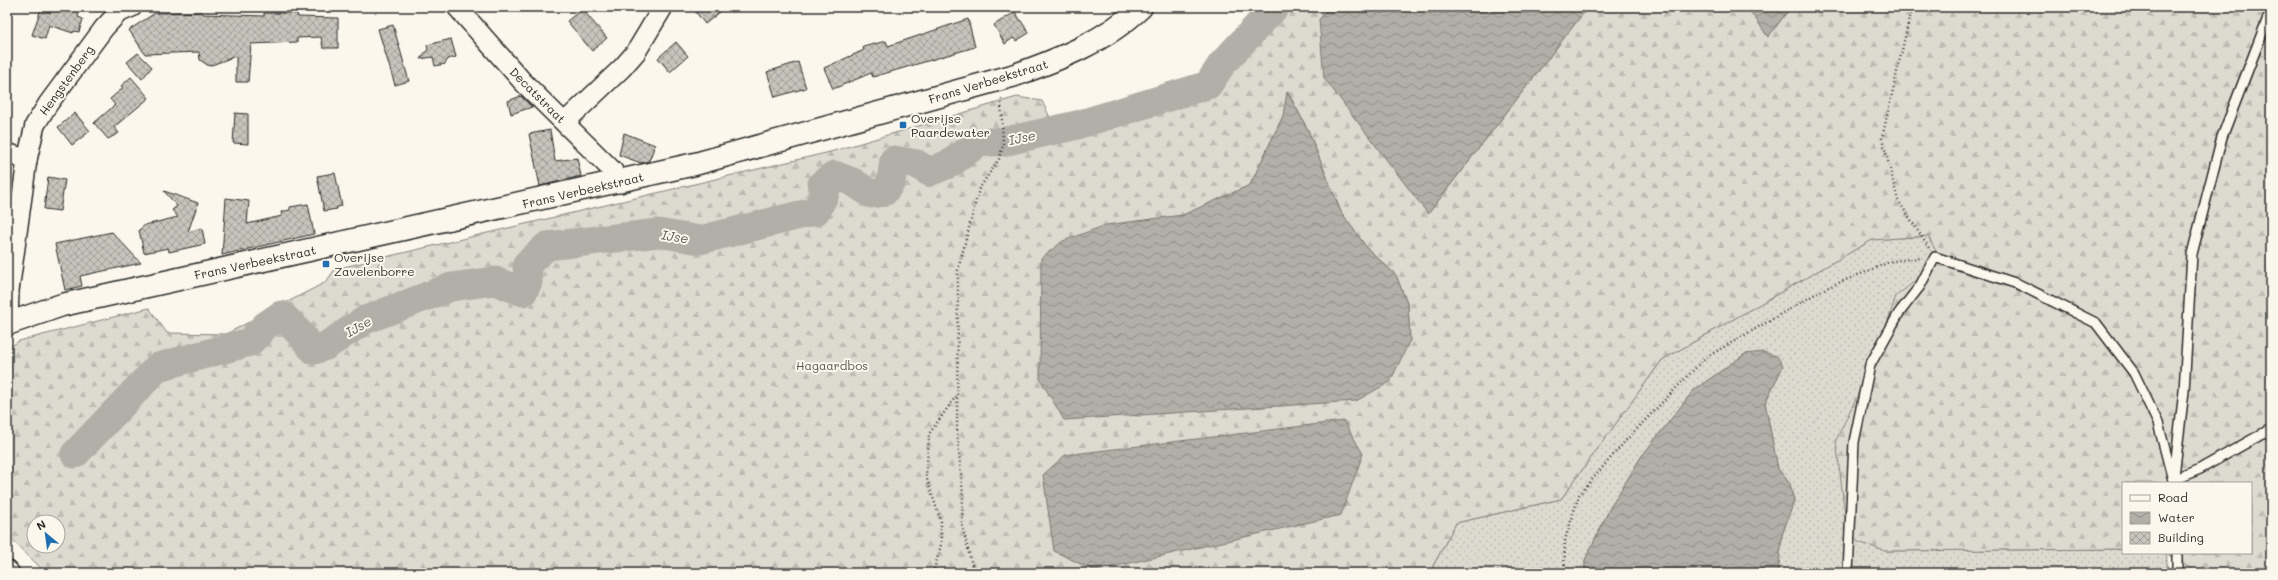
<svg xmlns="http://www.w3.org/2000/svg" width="2278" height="580" font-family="Mali,sans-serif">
  <defs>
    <pattern id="grass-dots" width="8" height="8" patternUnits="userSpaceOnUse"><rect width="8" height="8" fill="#dddad0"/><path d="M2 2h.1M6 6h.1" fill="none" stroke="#bebbb3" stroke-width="1.8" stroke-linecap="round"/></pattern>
    <pattern id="forest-firs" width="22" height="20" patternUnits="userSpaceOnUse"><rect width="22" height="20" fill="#dddad0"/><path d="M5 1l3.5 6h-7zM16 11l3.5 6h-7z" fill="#bebbb3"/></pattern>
    <pattern id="water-waves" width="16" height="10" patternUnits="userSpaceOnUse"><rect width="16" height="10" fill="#b1afa7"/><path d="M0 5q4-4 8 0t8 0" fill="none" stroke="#908f88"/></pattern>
    <pattern id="building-cross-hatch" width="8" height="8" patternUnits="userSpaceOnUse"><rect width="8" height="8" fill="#c7c4bc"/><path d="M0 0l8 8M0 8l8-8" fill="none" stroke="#a29f99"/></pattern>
  </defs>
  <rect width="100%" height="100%" fill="#fbf7ec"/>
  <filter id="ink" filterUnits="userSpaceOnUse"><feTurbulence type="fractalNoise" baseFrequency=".025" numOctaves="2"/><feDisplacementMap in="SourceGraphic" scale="8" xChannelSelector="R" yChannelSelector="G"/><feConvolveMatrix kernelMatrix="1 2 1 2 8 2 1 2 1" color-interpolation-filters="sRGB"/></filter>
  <g filter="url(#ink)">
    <!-- grass -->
    <polygon fill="url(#grass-dots)" stroke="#84827e" points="1928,236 1941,260 1885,551 2123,549 2123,553 2165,553 2169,573 1778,573 1782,535 1794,501 1790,484 1778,469 1765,403 1783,366 1745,354 1694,390 1641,457 1610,508 1585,560 1585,573 1434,573 1433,566 1456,523 1561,499 1662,360 1872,240"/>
    <!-- forest -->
    <path fill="url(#forest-firs)" stroke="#84827e" fill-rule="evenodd" d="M 1275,7 L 1329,7 L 1319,20 L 1428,214 L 1588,7 L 1748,7 L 1768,37 L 1791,7 L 2271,7 L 2271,573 L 2198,573 L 2165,553 L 2251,553 L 2251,483 L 2123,483 L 2123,549 L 1885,551 L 1858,542 L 1846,523 L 1836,440 L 1876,357 L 1896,296 L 1941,261 L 1928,236 L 1872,240 L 1662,360 L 1561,499 L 1456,523 L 1433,566 L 1434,573 L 46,573 L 7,535 L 7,349 L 19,341 L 149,308 L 167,333 L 226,334 L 326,282 L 335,269 L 830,152 L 1017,97 L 1042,101 L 1056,130 L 1077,125 L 1208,85 L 1222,64 ZM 1288,92 L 1308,130 L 1341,212 L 1367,248 L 1396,275 L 1408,306 L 1410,340 L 1106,226 L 1183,215 L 1250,185 L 1283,116 ZM 34,522 L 58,522 L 58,546 L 34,546 Z"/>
    <!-- water -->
    <g fill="url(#water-waves)" stroke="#7b7a75">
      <polygon points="1329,7 1588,7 1428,214 1324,78 1319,20"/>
      <polygon points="1748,7 1791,7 1768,37"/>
      <polygon points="1287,92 1308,130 1341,212 1367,248 1396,275 1408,306 1410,340 1390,382 1356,401 1064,420 1040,379 1041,258 1063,241 1106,225 1183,215 1250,185 1283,116"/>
      <polygon points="1763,352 1777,356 1783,366 1765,403 1778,469 1790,484 1794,501 1782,535 1778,573 1585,573 1585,560 1610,508 1641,457 1694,390 1745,354"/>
      <polygon points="1344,421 1363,454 1341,515 1095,571 1054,551 1043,475 1065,455"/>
    </g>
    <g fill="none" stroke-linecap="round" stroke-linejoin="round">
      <!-- river -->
      <path stroke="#b1afa7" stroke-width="29" d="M 75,454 L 158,367 L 250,342 L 265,326 L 281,315 C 294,325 303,338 314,350 L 326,346 L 365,320 L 451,287 L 495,281 L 523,292 L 528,282 L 527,264 L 547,246 L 658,233 L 700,240 L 816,211 L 825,194 L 822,184 L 834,175 L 853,182 L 871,194 L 884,192 L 891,182 L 894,160 L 917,164 L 929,172 L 951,163 L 978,143 L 1007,141 L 1077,125 L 1208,85 L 1222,64 L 1275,7"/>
    </g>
    <!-- building -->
    <g fill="url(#building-cross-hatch)" stroke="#2b2b2b">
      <polygon points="51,7 80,7 78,17 83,19 79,32 74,31 73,33 49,25 45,39 32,35 41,9 50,12"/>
      <polygon points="692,7 726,7 705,24"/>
      <polygon points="582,9 607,38 592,51 567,21"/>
      <polygon points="202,12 203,14 264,16 264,13 297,13 298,17 338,18 338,48 323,48 321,37 297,38 297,42 251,44 248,82 236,82 236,56 209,66 200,60 199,52 145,54 129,30 155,13"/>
      <polygon points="1015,12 1029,33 1016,41 1013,38 1005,44 994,25"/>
      <polygon points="968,19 975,47 873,77 871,73 833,89 824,68 864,50 863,47 886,41 888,46"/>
      <polygon points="393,25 409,81 395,85 378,29"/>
      <polygon points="451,39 456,57 448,59 445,64 435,66 433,57 420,59 428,49 427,45"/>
      <polygon points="676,42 688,56 670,72 658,58"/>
      <polygon points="138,53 152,67 142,79 127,62"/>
      <polygon points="798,62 806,88 775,97 767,72"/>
      <polygon points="131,77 149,98 114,127 119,133 108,139 94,123 115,105 110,99 123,88 121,86"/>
      <polygon points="521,96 532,107 511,114 508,101"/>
      <polygon points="75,113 90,131 72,145 58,127"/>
      <polygon points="235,113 248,114 248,144 233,143"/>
      <polygon points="550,130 555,161 577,158 581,176 540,186 529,134"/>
      <polygon points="624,133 655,145 649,161 641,163 619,155"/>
      <polygon points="335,173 342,206 337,207 337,209 324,211 317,176"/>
      <polygon points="48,177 65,180 60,211 44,209"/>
      <polygon points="164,191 198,203 188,232 202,228 205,244 169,252 168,248 144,253 139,230 145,225 178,217 172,210 177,206"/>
      <polygon points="226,198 249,201 247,224 282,216 281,212 290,210 290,207 308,204 314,234 222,255"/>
      <polygon points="112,232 141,263 80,276 82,286 65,290 55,244"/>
    </g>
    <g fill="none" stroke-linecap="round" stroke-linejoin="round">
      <defs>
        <g id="lane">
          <polyline points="2174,476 2184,391 2192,254 2222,137 2271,10"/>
          <polyline points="2173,480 2200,469 2271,429"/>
          <polyline points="2177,553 2177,573"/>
          <polyline points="1848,573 1854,442 1870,365 1899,313 1920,286 1935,257 2018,284 2096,323 2134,373 2158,423 2173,480"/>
        </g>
        <g id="street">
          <polyline points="457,7 523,82 613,171 620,183"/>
          <polyline points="565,122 622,68 636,52 663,7"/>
          <polyline points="7,153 27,160"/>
          <polyline points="8,323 9,291 27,160 35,125 48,104 104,28 118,13 132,7"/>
        </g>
        <path id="secondary" d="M 7,324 L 62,305 L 695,164 L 1012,76 C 1058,60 1106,41 1141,7"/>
        <polyline id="highway" points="7,572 8,573"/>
      </defs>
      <!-- lane casing -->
      <use href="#lane" stroke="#2b2b2b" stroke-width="12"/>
      <!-- street casing -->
      <use href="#street" stroke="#2b2b2b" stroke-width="22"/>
      <!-- secondary casing -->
      <use href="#secondary" stroke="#2b2b2b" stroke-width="25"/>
      <!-- highway casing -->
      <use href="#highway" stroke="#2b2b2b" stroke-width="25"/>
      <!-- path -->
      <g stroke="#2b2b2b" stroke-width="2.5" stroke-dasharray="1 3" stroke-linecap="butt">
        <polyline points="1916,7 1910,15 1882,138 1898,200 1929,248"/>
        <polyline points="933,573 941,545 941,522 926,476 929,434 957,395"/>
        <polyline points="974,573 962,525 963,495 957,431 958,270 979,189 999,159 1003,145 1001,99"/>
        <polyline points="1564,573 1565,540 1579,495 1627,439 1705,358 1824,289 1892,261 1922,258"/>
      </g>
      <!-- lane -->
      <use href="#lane" stroke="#fbf7ec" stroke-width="9"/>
      <!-- street -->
      <use href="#street" stroke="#fbf7ec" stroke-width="19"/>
      <!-- secondary -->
      <use href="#secondary" stroke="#fbf7ec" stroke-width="22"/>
      <!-- highway -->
      <use href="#highway" stroke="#fbf7ec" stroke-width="22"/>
    </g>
  </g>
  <!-- markers -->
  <g fill="#1f6fb2" stroke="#fbf7ec" stroke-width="1.5">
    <rect x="899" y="121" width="8" height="8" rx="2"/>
    <rect x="322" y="260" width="8" height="8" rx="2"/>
  </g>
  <g text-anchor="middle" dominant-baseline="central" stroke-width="4" stroke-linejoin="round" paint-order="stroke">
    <!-- street labels -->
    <g font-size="12" fill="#2b2b2b" stroke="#fbf7ec">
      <text transform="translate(66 80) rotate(-54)">Hengstenberg</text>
      <text transform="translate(988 81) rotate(-17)">Frans Verbeekstraat</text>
      <text transform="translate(538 95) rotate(45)">Decatstraat</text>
      <text transform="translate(583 190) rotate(-13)">Frans Verbeekstraat</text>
      <text transform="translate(255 262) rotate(-12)">Frans Verbeekstraat</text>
    </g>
    <!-- poi labels -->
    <g font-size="12" fill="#2b2b2b" stroke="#fbf7ec" text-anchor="start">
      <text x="911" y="118">Overijse<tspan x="911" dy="14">Paardewater</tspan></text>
      <text x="334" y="257">Overijse<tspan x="334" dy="14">Zavelenborre</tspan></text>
    </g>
    <!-- park labels -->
    <g font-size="12" fill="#585754" stroke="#fbf7ec">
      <text x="832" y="365">Hagaardbos</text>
    </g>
    <!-- water labels -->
    <g font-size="13" font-style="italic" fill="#5a5956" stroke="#fbf7ec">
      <text transform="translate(1022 137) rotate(-12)">IJse</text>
      <text transform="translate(675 236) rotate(9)">IJse</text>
      <text transform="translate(358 326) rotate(-30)">IJse</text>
    </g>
  </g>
  <!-- margin -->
  <rect width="2278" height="580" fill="none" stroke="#fbf7ec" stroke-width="24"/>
  <rect x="12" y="12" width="2254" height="556" fill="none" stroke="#2b2b2b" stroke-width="1.5" filter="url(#ink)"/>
  <!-- legend -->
  <rect x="2122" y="482" width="130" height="72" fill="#fbf7ec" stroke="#a8a59f"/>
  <rect x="2130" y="495" width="20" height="6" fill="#fbf7ec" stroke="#a8a59f"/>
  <text x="2158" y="502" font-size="12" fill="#2b2b2b">Road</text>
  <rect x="2130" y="512" width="20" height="12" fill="url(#water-waves)" stroke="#a8a59f"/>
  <text x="2158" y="522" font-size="12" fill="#2b2b2b">Water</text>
  <rect x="2130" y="532" width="20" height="12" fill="url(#building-cross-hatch)" stroke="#a8a59f"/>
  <text x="2158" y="542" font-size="12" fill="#2b2b2b">Building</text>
  <!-- north arrow -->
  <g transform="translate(46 534) rotate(331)"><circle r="19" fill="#fbf7ec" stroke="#a8a59f"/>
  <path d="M0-3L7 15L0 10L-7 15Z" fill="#1f6fb2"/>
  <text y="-6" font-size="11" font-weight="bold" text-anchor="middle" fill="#2b2b2b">N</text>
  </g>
</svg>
